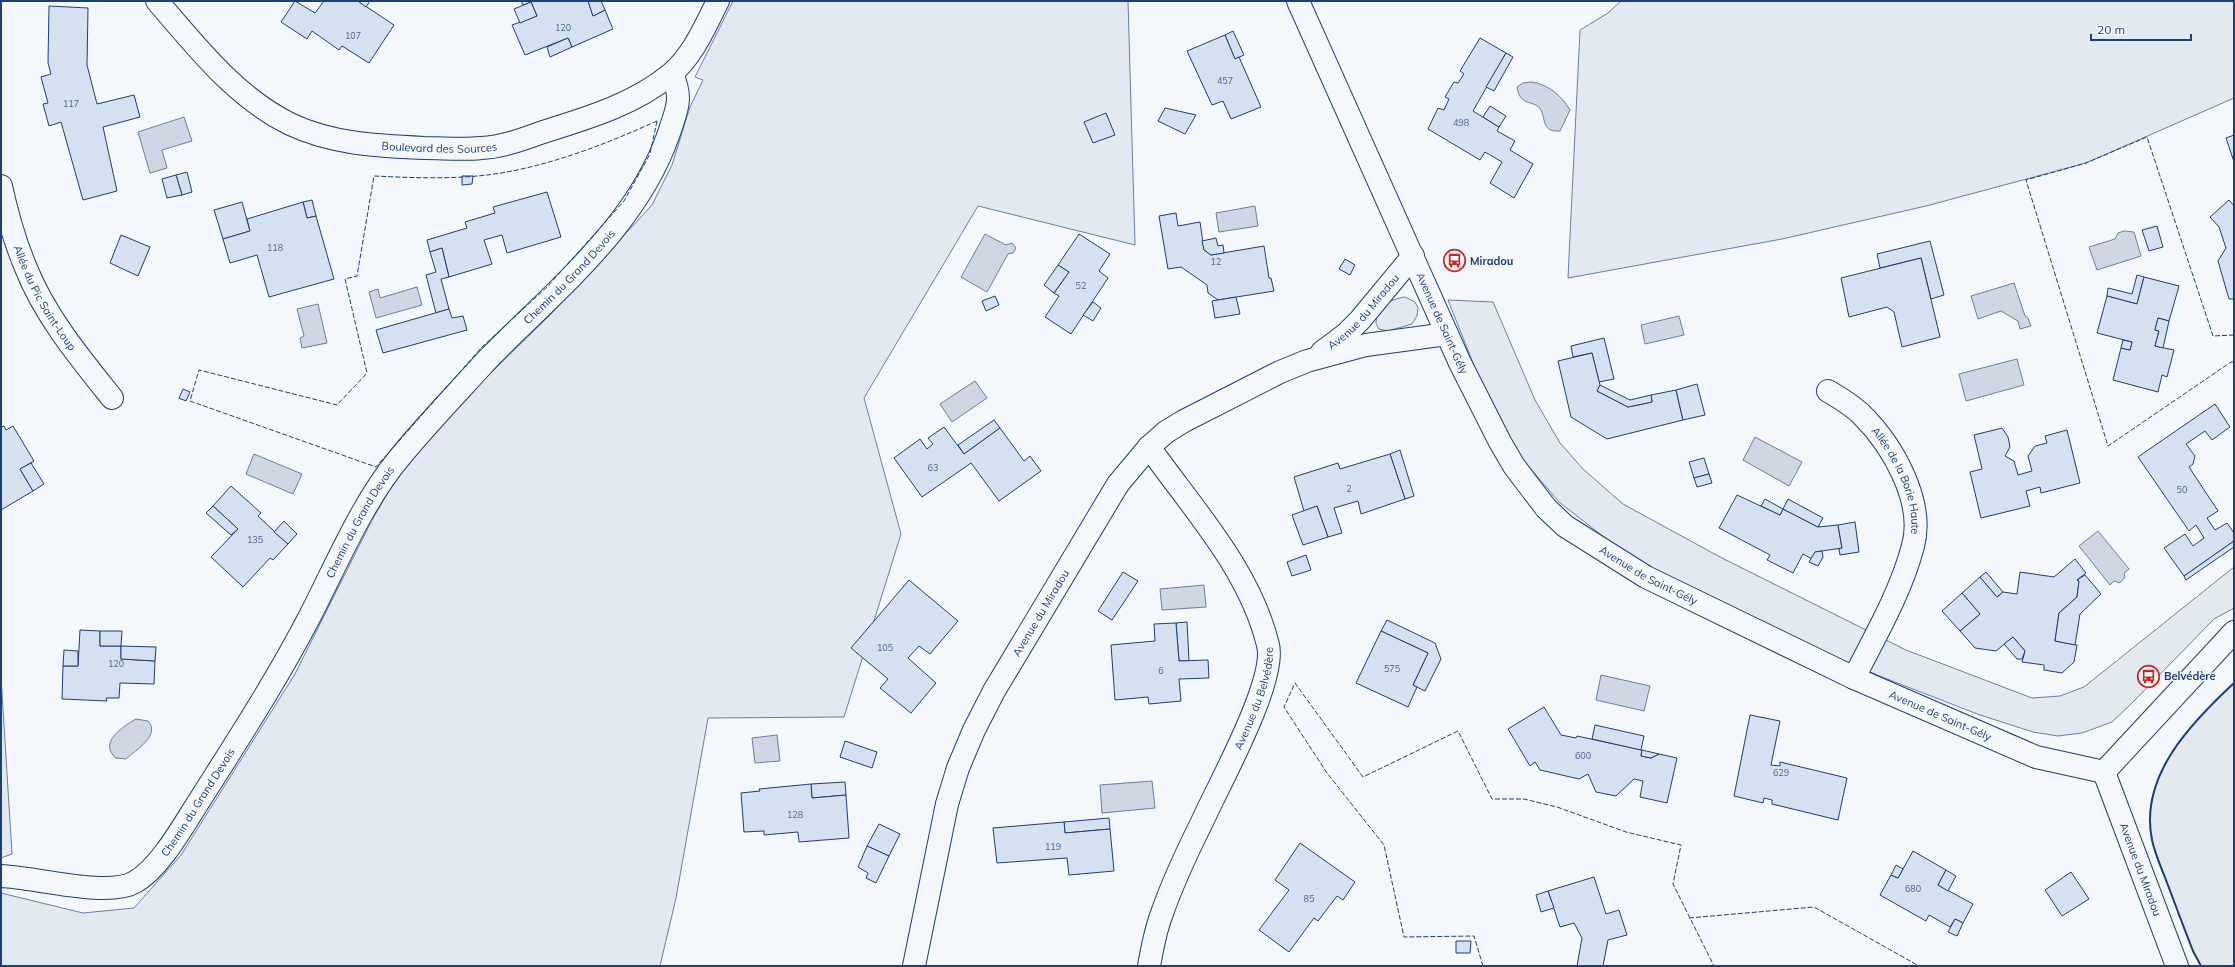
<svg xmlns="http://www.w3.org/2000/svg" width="2235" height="967" font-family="Mulish,sans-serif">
  <rect width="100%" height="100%" fill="#f4f7fb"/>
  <!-- green -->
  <g fill="#e3e9f0" stroke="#687fa3">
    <polygon points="733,1 1128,1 1135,245 978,206 864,398 901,534 844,717 708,718 676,898 660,966 1,966 1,893 83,913 134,908 181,855 295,674 372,520 404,465 445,418 551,314 652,205 672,165 690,107 703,80 695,77"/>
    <polygon points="1621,1 2234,1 2234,98 2086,163 1926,206 1782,239 1568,278 1580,30 1608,13"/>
    <path d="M 1405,297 L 1415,302 L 1418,308 L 1417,316 L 1412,324 L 1388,331 L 1379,329 L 1376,324 C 1376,308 1390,299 1405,297 Z"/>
    <polygon points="1448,300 1493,302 1535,400 1560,443 1583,469 1623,504 1720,557 1906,650 2032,698 2060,696 2084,687 2234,567 2234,608 2214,619 2132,703 2112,722 2082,733 2058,736 2033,732 1980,715 1882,677 1807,645 1627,555 1559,502 1523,460 1501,422 1481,383"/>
    <polygon points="1,677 12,854 1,858"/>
    <path d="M 2234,683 L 2234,966 L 2201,966 L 2193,951 C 2184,928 2175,904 2166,880 C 2161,867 2155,854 2152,840 C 2139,776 2191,723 2234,683 Z"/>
  </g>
  <!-- water -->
  <g fill="#cfd7e4" stroke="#687fa3">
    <path d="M 1532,82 C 1549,85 1561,95 1570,110 L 1560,131 C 1542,132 1546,121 1541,110 C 1535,99 1520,108 1517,87 L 1523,83 Z"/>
    <polygon points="184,117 192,141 162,150 167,168 150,173 138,132"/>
    <polygon points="1255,206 1258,226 1219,232 1216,213"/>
    <polygon points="2124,231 2134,232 2141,256 2097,270 2089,247 2115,239 2118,233"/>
    <polygon points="985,234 1006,245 1012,243 1016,248 1013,253 1008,254 987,292 961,277"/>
    <polygon points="2014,283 2025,316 2028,318 2031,326 2020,329 2018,321 2001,311 1978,319 1971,296"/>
    <polygon points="417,287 422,305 376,318 369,292 378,289 380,298"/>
    <polygon points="318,304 327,343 302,348 300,338 304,336 297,309"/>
    <polygon points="1679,316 1684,335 1645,344 1641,325"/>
    <polygon points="2017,359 2024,385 1966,401 1959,374"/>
    <polygon points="975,381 987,398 952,422 940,404"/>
    <polygon points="1755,437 1802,462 1789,486 1743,460"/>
    <polygon points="254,454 302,474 293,494 246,474"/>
    <polygon points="2098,531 2129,569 2124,573 2125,577 2120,583 2114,581 2110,585 2079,546"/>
    <polygon points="1204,585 1206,607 1162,610 1160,589"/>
    <polygon points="1601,675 1650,686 1644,711 1596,700"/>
    <path d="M 136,719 L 148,721 C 161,735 136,750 126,759 L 116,758 C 98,743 122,727 136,719 Z"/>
    <polygon points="777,735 780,761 755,763 752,738"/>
    <polygon points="1152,781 1155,808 1102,813 1100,785"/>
  </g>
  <!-- building -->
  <g fill="#d5e0f0" stroke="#1d3f73">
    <polygon points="295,1 315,13 324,1 358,1 394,25 369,63 342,46 339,50 312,31 307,39 281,22"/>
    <polygon points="358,1 370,1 366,7"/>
    <polygon points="521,1 588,1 593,16 605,10 613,29 572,47 568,38 525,55 512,25 537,16 531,2 523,5"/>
    <polygon points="588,1 601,1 605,10 593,16"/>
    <polygon points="531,2 537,16 520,23 514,9"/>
    <polygon points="49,6 88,8 87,65 97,104 134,95 140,117 103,127 117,191 83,200 61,122 49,126 43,104 48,103 41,77 51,74 48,63"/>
    <polygon points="1233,31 1244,55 1235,59 1225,35"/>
    <polygon points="1225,35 1235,59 1239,57 1261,107 1231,119 1223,101 1212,105 1187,51"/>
    <polygon points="568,38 572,47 550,57 547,47"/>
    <polygon points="1480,38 1506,53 1473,111 1499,127 1497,131 1515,141 1510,150 1533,164 1514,198 1490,183 1502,162 1485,152 1480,160 1428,129 1438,108 1444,110 1449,99 1445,97 1454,82 1458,83 1464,74 1460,71"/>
    <polygon points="1506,53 1513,57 1494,91 1486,87"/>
    <polygon points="1490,106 1506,116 1499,127 1483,117"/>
    <polygon points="1165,108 1196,115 1185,134 1158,121"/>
    <polygon points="1106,113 1115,135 1093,143 1084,122"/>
    <polygon points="2234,135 2234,162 2226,138"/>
    <polygon points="187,172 192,192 182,195 176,175"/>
    <polygon points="176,175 182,195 167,198 162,179"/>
    <polygon points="462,176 473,176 472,184 462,185"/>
    <polygon points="547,192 561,237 507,253 502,235 484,240 492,264 449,277 442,248 430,252 427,240 467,228 465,222 495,213 493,207"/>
    <polygon points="312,200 316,216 307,218 303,202"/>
    <polygon points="2229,200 2234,206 2234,299 2229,299 2218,261 2226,248 2219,227 2210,217"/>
    <polygon points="242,202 250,231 223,239 214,210"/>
    <polygon points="303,202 307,218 316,216 334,279 269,297 257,255 230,263 223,239 250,231 247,219"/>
    <polygon points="1176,213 1178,226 1200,222 1204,250 1211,255 1264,246 1269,278 1271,278 1274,291 1218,300 1208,293 1207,285 1181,267 1168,269 1159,216"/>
    <polygon points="2157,226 2163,247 2149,251 2142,230"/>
    <polygon points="1079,234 1110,254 1099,271 1108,278 1071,334 1045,317 1059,296 1054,293 1069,272 1058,265"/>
    <polygon points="121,235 150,247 138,276 110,263"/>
    <polygon points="1216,238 1218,246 1223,245 1224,253 1211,255 1204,250 1202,241"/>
    <polygon points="1930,241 1944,295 1931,299 1921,258 1880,268 1877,254"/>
    <polygon points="442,248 449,277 441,279 449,309 436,313 426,275 436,272 430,252"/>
    <polygon points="1921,258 1940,337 1902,347 1894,312 1887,307 1849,317 1841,278"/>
    <polygon points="1345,259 1355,265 1350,275 1339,269"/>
    <polygon points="1058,265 1069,272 1054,293 1044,285"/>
    <polygon points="2137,275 2144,277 2137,304 2107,296 2108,288 2132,294"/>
    <polygon points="2144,277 2179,286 2169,321 2158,318 2155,330 2159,331 2155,346 2174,350 2167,377 2162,375 2158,392 2113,380 2121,348 2130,350 2132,342 2097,333 2107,296 2137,304"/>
    <polygon points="995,296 999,305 986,311 982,301"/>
    <polygon points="1236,297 1240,314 1215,318 1212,301"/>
    <polygon points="1093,302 1101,308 1093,321 1083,315"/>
    <polygon points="449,309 452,318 463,316 467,330 383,353 376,330"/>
    <polygon points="2158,318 2169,321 2163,348 2155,346 2159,331 2155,330"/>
    <polygon points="1604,338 1614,379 1599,382 1592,353 1573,357 1571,346"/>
    <polygon points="2123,340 2132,342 2130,350 2121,348"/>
    <polygon points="1592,353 1600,385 1597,391 1628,407 1652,402 1651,395 1676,390 1683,420 1607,439 1571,417 1558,361"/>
    <polygon points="1697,384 1705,415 1683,420 1676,390"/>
    <polygon points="1600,385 1630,400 1651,395 1652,402 1628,407 1597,391"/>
    <polygon points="183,389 190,392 186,401 179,398"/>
    <polygon points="2215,404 2230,427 2212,440 2205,431 2186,444 2195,456 2193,464 2189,467 2218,511 2207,518 2215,530 2227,523 2234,533 2234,541 2184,576 2164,548 2185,534 2193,546 2204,538 2196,525 2189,531 2138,457"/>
    <polygon points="994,420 1000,428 964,454 958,445"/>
    <polygon points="4,426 6,430 13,426 34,461 20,469 33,491 1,510 1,427"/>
    <polygon points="944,427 964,454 1000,428 1024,461 1030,456 1041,471 999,501 971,463 922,497 894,458 920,439 927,449 933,444 928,438"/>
    <polygon points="2002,428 2008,437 2010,447 2005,456 2014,461 2018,475 2032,471 2028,456 2035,446 2047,443 2045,436 2067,430 2080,483 2041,493 2040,487 2026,491 2030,506 1981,518 1970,472 1982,469 1974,435"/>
    <polygon points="1400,450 1414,496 1405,499 1390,454"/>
    <polygon points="1390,454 1405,499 1361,514 1358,501 1334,508 1342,533 1328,537 1317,506 1304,511 1294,477 1338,463 1340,469"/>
    <polygon points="1704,458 1709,474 1694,478 1689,462"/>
    <polygon points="31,463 44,484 33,491 20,469"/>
    <polygon points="1709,474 1712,483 1697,487 1694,478"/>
    <polygon points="231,486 261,513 258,516 288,544 273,560 270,558 243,587 211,557 238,529 213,506"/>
    <polygon points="1737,495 1780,515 1783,509 1818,527 1838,525 1842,548 1815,552 1812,559 1803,554 1793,573 1767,560 1770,555 1719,528"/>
    <polygon points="1765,499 1783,509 1780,515 1761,506"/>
    <polygon points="1788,499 1823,518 1818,527 1783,509"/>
    <polygon points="213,506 238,529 231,535 206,513"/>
    <polygon points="1317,506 1328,537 1303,545 1292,515"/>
    <polygon points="284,521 297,534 288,544 274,532"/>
    <polygon points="1855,522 1859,552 1840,555 1839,549 1842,548 1838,525"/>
    <polygon points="2234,541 2234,547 2186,580 2184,576"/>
    <polygon points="1822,551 1823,557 1818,566 1809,562 1815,552"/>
    <polygon points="1306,555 1311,570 1292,576 1287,562"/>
    <polygon points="2075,559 2086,573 2077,580 2079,581 2077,597 2059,613 2055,641 2077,645 2074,662 2062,673 2044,670 2044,665 2022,662 2025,651 2013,637 1996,651 1975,648 1960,631 1980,614 1962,593 1980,577 1997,597 2003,592 2017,594 2020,572 2054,577"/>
    <polygon points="1123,572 1138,581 1112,620 1098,611"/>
    <polygon points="1986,572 2003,592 1997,597 1980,577"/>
    <polygon points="2085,575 2101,594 2080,614 2075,645 2055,641 2059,613 2077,597 2079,581 2077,580"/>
    <polygon points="909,580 958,621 930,654 919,646 908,658 936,683 911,713 880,688 888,679 851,648"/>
    <polygon points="1962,593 1980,614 1960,631 1942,611"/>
    <polygon points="1387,620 1435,643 1441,659 1425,691 1413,685 1428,653 1381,631"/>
    <polygon points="1187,622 1189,661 1179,661 1176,623"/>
    <polygon points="1176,623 1179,661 1208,660 1209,678 1179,679 1181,701 1149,704 1148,697 1115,700 1111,645 1155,641 1154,624"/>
    <polygon points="80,630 100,631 100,646 121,646 121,659 155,661 154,684 120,683 119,698 106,698 107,701 62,699 63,666 78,666"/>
    <polygon points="100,631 122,631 121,646 100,646"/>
    <polygon points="1381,631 1428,653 1413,685 1417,687 1408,707 1356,683"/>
    <polygon points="2013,637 2025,651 2022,659 2017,659 2004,644"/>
    <polygon points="121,646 156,647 155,661 121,659"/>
    <polygon points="64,650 78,651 78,666 63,666"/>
    <polygon points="1544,707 1561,735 1576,738 1577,736 1642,750 1641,756 1651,758 1659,754 1677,758 1667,803 1640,797 1643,781 1634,779 1616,796 1596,792 1588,774 1579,779 1540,770 1535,762 1530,766 1508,729"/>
    <polygon points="1750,715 1780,721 1771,765 1780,766 1780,762 1847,778 1838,820 1772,804 1772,800 1764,798 1763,803 1734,796"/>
    <polygon points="1595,725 1644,736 1641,750 1592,739"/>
    <polygon points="845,741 877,752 872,768 840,757"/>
    <polygon points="1642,750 1659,754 1651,758 1641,756"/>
    <polygon points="845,782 846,795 812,798 811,784"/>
    <polygon points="811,784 812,798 846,795 849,838 799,842 798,832 764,835 764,831 744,832 741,793 760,791 759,789"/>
    <polygon points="1109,818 1110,829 1065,833 1064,822"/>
    <polygon points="1064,822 1065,833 1110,829 1114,871 1069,875 1067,858 997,863 993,828"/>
    <polygon points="879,824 900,834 889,856 867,846"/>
    <polygon points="1300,843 1355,882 1343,900 1337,896 1318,921 1314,918 1289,952 1259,930 1289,890 1275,880"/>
    <polygon points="867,846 889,856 876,883 866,878 868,873 858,867"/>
    <polygon points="1913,851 1946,870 1938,885 1973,904 1963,923 1955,919 1950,927 1929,915 1926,921 1880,895 1891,875 1898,878"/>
    <polygon points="1896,865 1903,869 1898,878 1891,875"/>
    <polygon points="1946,870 1956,876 1948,891 1938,885"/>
    <polygon points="2071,872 2089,899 2062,916 2045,890"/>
    <polygon points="1594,877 1606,914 1619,910 1627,935 1608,940 1603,966 1577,966 1582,938 1574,923 1560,927 1548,891"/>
    <polygon points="1548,891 1554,908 1541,912 1536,895"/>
    <polygon points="1955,919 1963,923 1957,936 1948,932"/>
    <polygon points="1456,941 1471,941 1470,953 1456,953"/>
  </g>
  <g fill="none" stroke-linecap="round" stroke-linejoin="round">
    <defs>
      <g id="minor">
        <path id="s1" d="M 157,1 C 196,46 235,97 290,124 C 332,144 378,146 424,148 C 443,148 463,150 481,148 C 502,147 524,139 543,132 C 588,118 635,104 671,74 C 693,56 705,26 718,1"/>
        <path id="s2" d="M 1298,1 L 1460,363 L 1500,442 L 1514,466 L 1546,508 L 1565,526 L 1646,577 L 1854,678 L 2036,757 L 2104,772 L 2234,632"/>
        <path id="s3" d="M 1,186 C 7,214 15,242 26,268 C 45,316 80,358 112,398"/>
        <path id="s4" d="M 1322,352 L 1346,334 L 1360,320 L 1413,256"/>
        <path id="s5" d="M 1828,391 C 1840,398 1852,405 1862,415 C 1893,446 1925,502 1913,546 C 1901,592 1875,636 1854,678"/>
        <path id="s6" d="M 2104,772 L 2177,966"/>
        <path id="s7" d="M 1,876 C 34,877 108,898 135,882 C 161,867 184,824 201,798 C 239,738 278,678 311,614 C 337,563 363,501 400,457 C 427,424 458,392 487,360 C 554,291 637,227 669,133 C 677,108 683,99 672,74"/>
        <path id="s8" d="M 914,966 L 947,804 L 958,768 L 974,730 L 994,691 L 1118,484 L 1149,447 L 1166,432 L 1184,421 L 1280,372 L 1307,361 L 1366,345 L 1447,334"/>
        <path id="s9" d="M 1149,966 C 1152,950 1155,932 1161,916 C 1172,884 1187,852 1202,822 C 1218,786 1277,681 1268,645 C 1250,570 1193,509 1149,447"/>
      </g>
    </defs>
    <!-- minor casing -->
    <use href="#minor" stroke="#1d3f73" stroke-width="24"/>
    <!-- minor -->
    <use href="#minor" stroke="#f4f7fb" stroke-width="22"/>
    <!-- fence -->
    <g stroke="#1d3f73" stroke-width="1" stroke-dasharray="5 2" stroke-linecap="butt">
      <path d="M 657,121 L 650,154 L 624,201 L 547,287 L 482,347 L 376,467 L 190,401 L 199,370 L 337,405 L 367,373 L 345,279 L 357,276 L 374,176 C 417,178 464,180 507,172 C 560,162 608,143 657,121 Z"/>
      <polyline points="2234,335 2213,336 2147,137 2086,163 2026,180 2108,446 2231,362 2234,362"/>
      <polyline points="1689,918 1814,907 1919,966"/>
      <polyline points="1483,966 1474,936 1404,937 1384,845 1327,773 1284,707 1295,683 1363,777 1458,731 1492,799 1524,799 1557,807 1626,832 1681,845 1673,884 1714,966"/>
    </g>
    <!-- wall -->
    <path stroke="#1d3f73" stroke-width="2" d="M 2201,966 L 2193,951 C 2184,928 2175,904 2166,880 C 2161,867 2155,854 2152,840 C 2139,776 2191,723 2234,683"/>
  </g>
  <!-- icons -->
  <defs>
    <symbol id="bus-ring" viewBox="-11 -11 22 22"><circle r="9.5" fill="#f4f7fb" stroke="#c62828" stroke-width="1.5"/><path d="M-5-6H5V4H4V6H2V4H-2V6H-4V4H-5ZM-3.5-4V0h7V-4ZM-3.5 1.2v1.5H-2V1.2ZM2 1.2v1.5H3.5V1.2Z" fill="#c62828"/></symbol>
  </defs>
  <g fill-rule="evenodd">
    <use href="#bus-ring" x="1442" y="248" width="25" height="25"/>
    <use href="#bus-ring" x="2136" y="664" width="25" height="25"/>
  </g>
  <g text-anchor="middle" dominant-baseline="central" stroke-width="3" stroke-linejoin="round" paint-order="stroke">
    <!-- number labels -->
    <g font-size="9" fill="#4b6792">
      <text x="563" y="27">120</text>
      <text x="353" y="35">107</text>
      <text x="1225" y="80">457</text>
      <text x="71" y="103">117</text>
      <text x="1461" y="122">498</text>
      <text x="275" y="247">118</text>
      <text x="1216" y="261">12</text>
      <text x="1081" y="285">52</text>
      <text x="933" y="467">63</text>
      <text x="1349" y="488">2</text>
      <text x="2182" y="489">50</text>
      <text x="255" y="539">135</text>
      <text x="885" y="647">105</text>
      <text x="116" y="663">120</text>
      <text x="1392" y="668">575</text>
      <text x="1161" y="670">6</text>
      <text x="1583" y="755">600</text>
      <text x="1781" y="772">629</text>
      <text x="795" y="814">128</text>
      <text x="1053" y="846">119</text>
      <text x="1913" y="888">680</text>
      <text x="1309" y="898">85</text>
    </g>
    <!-- street labels -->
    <g font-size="11" fill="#1d3f73" stroke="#f4f7fb">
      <text stroke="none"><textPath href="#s1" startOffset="335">Boulevard des Sources</textPath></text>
      <text stroke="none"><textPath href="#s7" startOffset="886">Chemin du Grand Devois</textPath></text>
      <text stroke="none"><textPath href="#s3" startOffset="121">Allée du Pic Saint-Loup</textPath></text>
      <text stroke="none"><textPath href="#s4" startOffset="58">Avenue du Miradou</textPath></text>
      <text stroke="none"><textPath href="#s2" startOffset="353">Avenue de Saint-Gély</textPath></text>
      <text stroke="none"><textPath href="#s5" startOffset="118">Allée de la Borie Haute</textPath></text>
      <text stroke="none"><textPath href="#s7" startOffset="562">Chemin du Grand Devois</textPath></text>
      <text stroke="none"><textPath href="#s2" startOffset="689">Avenue de Saint-Gély</textPath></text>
      <text stroke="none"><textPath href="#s8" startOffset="379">Avenue du Miradou</textPath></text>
      <text stroke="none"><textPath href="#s9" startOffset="289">Avenue du Belvédère</textPath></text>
      <text stroke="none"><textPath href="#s2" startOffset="1013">Avenue de Saint-Gély</textPath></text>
      <text stroke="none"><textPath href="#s7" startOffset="238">Chemin du Grand Devois</textPath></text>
      <text stroke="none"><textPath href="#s6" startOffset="104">Avenue du Miradou</textPath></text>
    </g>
    <!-- poi labels -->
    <g font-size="11" font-weight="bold" fill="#1d3f73" stroke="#f4f7fb" text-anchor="start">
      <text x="1470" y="261">Miradou</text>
      <text x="2164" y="676">Belvédère</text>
    </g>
  </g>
  <!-- border -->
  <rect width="2235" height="967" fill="none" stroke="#1d3f73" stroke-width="4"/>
  <!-- scale -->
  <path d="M2091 34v6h100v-6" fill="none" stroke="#1d3f73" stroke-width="2"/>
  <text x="2097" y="34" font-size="12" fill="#1d3f73" stroke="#f4f7fb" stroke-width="3" paint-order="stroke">20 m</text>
</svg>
